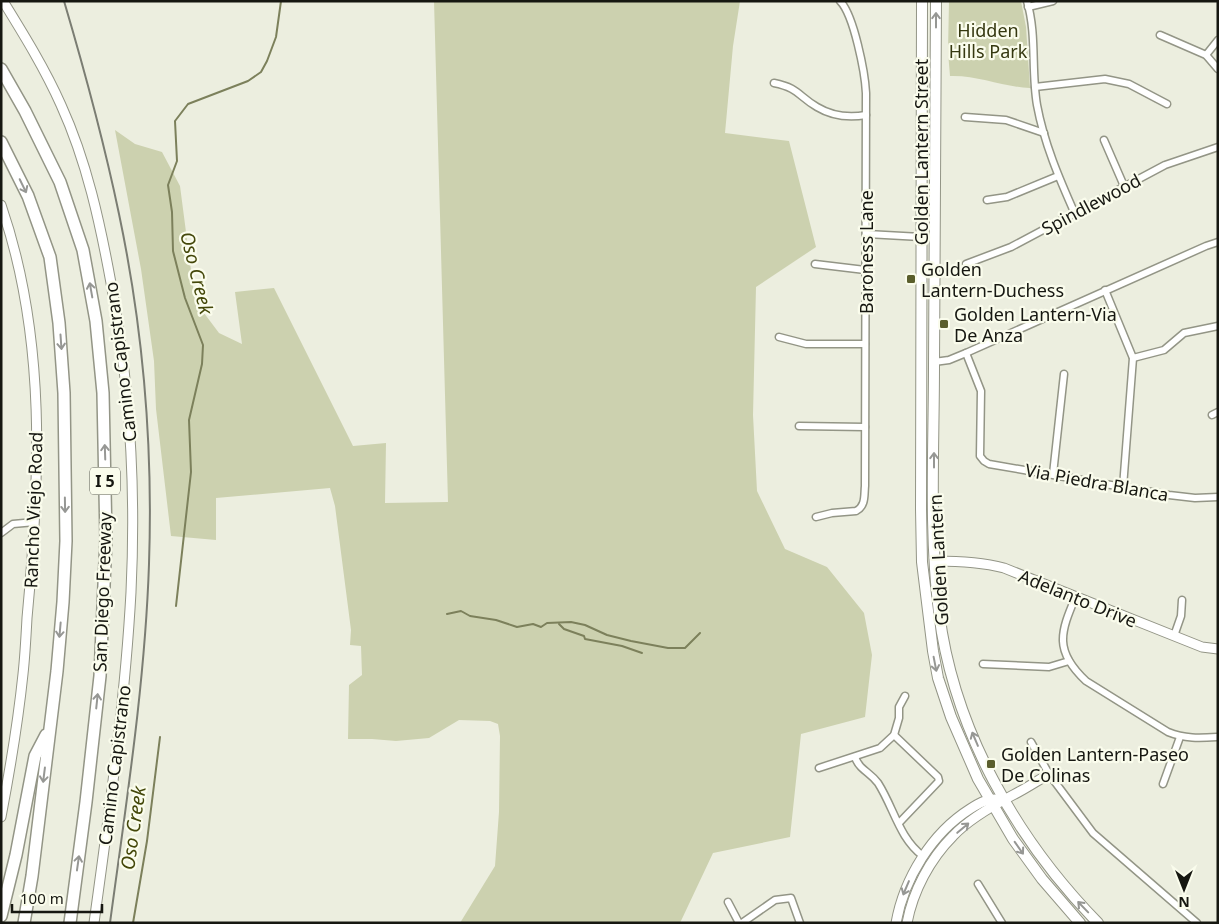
<svg xmlns="http://www.w3.org/2000/svg" width="1219" height="924" font-family="'Noto Sans',sans-serif">
  <rect width="100%" height="100%" fill="#eceedf"/>
  <!-- green -->
  <g fill="#ccd1af">
    <polygon points="434,1 740,1 733,46 725,133 789,141 816,247 756,287 753,415 757,491 785,549 827,567 864,613 872,655 865,717 801,734 790,837 713,853 680,923 460,923 495,866 499,812 500,736 498,724 490,721 459,720 429,738 396,741 372,739 348,739 349,685 362,675 361,646 350,645 351,630 335,506 330,488 216,498 216,540 171,536 156,409 154,361 141,269 115,130 135,144 162,152 180,186 195,301 219,333 242,344 235,292 274,288 353,446 386,443 385,503 448,502"/>
    <path d="M 949,1 L 1021,1 L 1026,27 L 1030,88 C 1003,87 978,75 950,76 L 948,52 Z"/>
  </g>
  <g fill="none" stroke-linecap="round" stroke-linejoin="round">
    <!-- stream -->
    <g stroke="#7c805b" stroke-width="2">
      <polyline points="176,606 191,472 189,420 202,364 203,345 185,298 173,251 172,212 168,185 177,161 175,121 188,104 248,81 261,72 267,61 276,37 281,1"/>
      <polyline points="447,614 461,611 470,616 496,620 517,627 533,624 541,627 547,623 571,622 585,625 607,635 631,641 668,648 685,648 700,633"/>
      <polyline points="559,624 564,629 584,636 585,639 622,646 642,653"/>
      <polyline points="133,923 147,841 160,737"/>
    </g>
    <defs>
      <g id="street">
        <path d="M 1027,1 C 1037,35 1031,70 1037,105 C 1044,143 1059,178 1075,214"/>
        <polyline points="1028,7 1053,1"/>
        <polyline points="1160,35 1206,55 1218,69"/>
        <polyline points="1206,55 1218,40"/>
        <path d="M 774,83 C 799,88 798,96 817,107 C 832,116 849,118 866,115"/>
        <polyline points="1035,87 1105,79 1129,84 1167,104"/>
        <polyline points="965,117 1006,120 1044,133"/>
        <polyline points="1104,140 1124,186"/>
        <polyline points="987,200 1007,197 1058,176"/>
        <polyline points="867,234 921,237"/>
        <polyline points="815,264 865,270"/>
        <polyline points="966,264 1011,247 1165,165 1218,147"/>
        <polyline points="1105,290 1133,358 1123,487"/>
        <polyline points="779,337 806,344 865,344"/>
        <polyline points="966,353 981,391 980,456 984,461 989,464 1169,495 1195,498 1218,497"/>
        <polyline points="1133,358 1164,350 1184,333 1218,326"/>
        <polyline points="934,362 949,360 966,353 1206,246 1218,242"/>
        <polyline points="1212,415 1218,412"/>
        <polyline points="799,426 865,427"/>
        <polyline points="1053,474 1064,374"/>
        <path d="M 816,517 L 832,513 L 856,511 C 866,506 864,495 865,486 L 866,93 C 865,73 854,15 840,1"/>
        <polyline points="1,533 13,524 35,522"/>
        <path d="M 1076,596 C 1060,633 1054,651 1086,681 L 1168,732 C 1185,739 1200,738 1218,737"/>
        <polyline points="1174,636 1181,616 1182,600"/>
        <polyline points="983,664 1049,667 1069,661"/>
        <polyline points="894,735 938,777 939,781 899,823"/>
        <polyline points="1031,742 1049,774 1093,833 1197,923"/>
        <path d="M 855,757 C 856,760 858,764 861,767 C 867,773 872,775 878,783 C 894,808 899,838 923,856"/>
        <polyline points="819,768 880,748 894,735 899,718 899,707 905,696"/>
        <polyline points="1163,784 1180,737"/>
        <polyline points="978,884 1002,923"/>
        <polyline points="728,902 739,923"/>
        <polyline points="742,923 775,900 791,898 800,923"/>
      </g>
      <g id="secondary">
        <path d="M 3,1 C 24,35 45,69 61,105 C 87,162 100,223 111,283 C 130,385 136,489 131,592 C 125,703 109,813 94,923"/>
        <path d="M 1,205 C 47,338 40,480 27,618 C 26,637 25,656 23,674 C 18,722 10,770 1,817"/>
        <path d="M 936,561 C 960,561 981,562 1004,568 L 1202,647 L 1218,649"/>
        <path d="M 896,923 C 904,878 932,833 970,809 C 978,804 986,799 995,799"/>
        <path d="M 907,923 C 913,891 930,859 953,836 C 969,819 992,806 1013,795 C 1025,789 1037,781 1049,774"/>
      </g>
      <g id="primary">
        <polyline points="922,1 921,509 922,562 933,651 938,678 951,717 978,779 1013,839 1042,879 1080,923"/>
        <path d="M 936,1 C 936,123 934,244 934,365 C 934,447 929,531 939,613 C 954,730 1016,839 1098,923"/>
      </g>
      <g id="highway">
        <polyline points="1,69 25,111 60,182 83,250 96,321 103,393 106,539 100,676 86,802 70,923"/>
        <polyline points="1,142 28,196 50,257 59,323 64,393 66,541 63,602 57,671 32,876 24,923"/>
        <polyline points="1,916 16,855 35,756 46,735"/>
      </g>
    </defs>
    <!-- street casing -->
    <use href="#street" stroke="#939586" stroke-width="9"/>
    <!-- secondary casing -->
    <use href="#secondary" stroke="#939586" stroke-width="11"/>
    <!-- primary casing -->
    <use href="#primary" stroke="#939586" stroke-width="12"/>
    <!-- highway casing -->
    <use href="#highway" stroke="#939586" stroke-width="14"/>
    <!-- street -->
    <use href="#street" stroke="#fff" stroke-width="6"/>
    <!-- secondary -->
    <use href="#secondary" stroke="#fff" stroke-width="9"/>
    <!-- primary -->
    <use href="#primary" stroke="#fff" stroke-width="10"/>
    <!-- highway -->
    <use href="#highway" stroke="#fff" stroke-width="11"/>
    <!-- rail -->
    <path stroke="#7b7d73" stroke-width="2" d="M 64,1 C 85,72 104,142 119,214 C 143,328 153,448 149,564 C 145,684 126,804 110,923"/>
  </g>
  <!-- one-way arrows -->
  <defs><path id="oneway-shaft" d="M-6 0H5M1.5-3L5.5 0L1.5 3" fill="none" stroke-width="1.6" stroke-linecap="round" stroke-linejoin="round" transform="scale(1.25)"/></defs>
  <g stroke="#969794">
    <use href="#oneway-shaft" transform="translate(936 20) rotate(-90)"/>
    <use href="#oneway-shaft" transform="translate(23 186) rotate(64)"/>
    <use href="#oneway-shaft" transform="translate(91 290) rotate(-100)"/>
    <use href="#oneway-shaft" transform="translate(61 342) rotate(86)"/>
    <use href="#oneway-shaft" transform="translate(105 452) rotate(-92)"/>
    <use href="#oneway-shaft" transform="translate(934 460) rotate(-90)"/>
    <use href="#oneway-shaft" transform="translate(65 505) rotate(89)"/>
    <use href="#oneway-shaft" transform="translate(60 630) rotate(95)"/>
    <use href="#oneway-shaft" transform="translate(935 664) rotate(79)"/>
    <use href="#oneway-shaft" transform="translate(97 701) rotate(-84)"/>
    <use href="#oneway-shaft" transform="translate(975 739) rotate(-113)"/>
    <use href="#oneway-shaft" transform="translate(44 775) rotate(97)"/>
    <use href="#oneway-shaft" transform="translate(963 828) rotate(-40)"/>
    <use href="#oneway-shaft" transform="translate(1019 848) rotate(55)"/>
    <use href="#oneway-shaft" transform="translate(78 863) rotate(-82)"/>
    <use href="#oneway-shaft" transform="translate(906 888) rotate(113)"/>
    <use href="#oneway-shaft" transform="translate(1083 907) rotate(-134)"/>
  </g>
  <!-- markers -->
  <g fill="#5a5e2c" stroke="#fafcec" stroke-width="2">
    <rect x="906" y="274" width="10" height="10" rx="2.5"/>
    <rect x="939" y="319" width="10" height="10" rx="2.5"/>
    <rect x="986" y="759" width="10" height="10" rx="2.5"/>
  </g>
  <g text-anchor="middle" dominant-baseline="central" stroke-width="4.5" stroke-linejoin="round" paint-order="stroke">
    <!-- shield labels -->
    <rect fill="#fafcec" stroke="#5a5c53" stroke-width="1" x="90" y="467.5" width="30" height="27" rx="4"/>
    <g font-size="16" font-weight="bold" fill="#161711">
      <text x="105" y="481">I 5</text>
    </g>
    <!-- park labels -->
    <g font-size="18" fill="#353810" stroke="#fafcec">
      <text x="988" y="30">Hidden<tspan x="988" dy="21">Hills Park</tspan></text>
    </g>
    <!-- street labels -->
    <g font-size="18" fill="#161711" stroke="#fafcec">
      <text transform="translate(921 152) rotate(-90)">Golden Lantern Street</text>
      <text transform="translate(1091 204) rotate(-28)">Spindlewood</text>
      <text transform="translate(866 252) rotate(-90)">Baroness Lane</text>
      <text transform="translate(120 362) rotate(-97)">Camino Capistrano</text>
      <text transform="translate(1097 482) rotate(10)">Via Piedra Blanca</text>
      <text transform="translate(33 510) rotate(-88)">Rancho Viejo Road</text>
      <text transform="translate(938 560) rotate(-93)">Golden Lantern</text>
      <text transform="translate(102 592) rotate(-88)">San Diego Freeway</text>
      <text transform="translate(1078 598) rotate(22)">Adelanto Drive</text>
      <text transform="translate(114 765) rotate(-83)">Camino Capistrano</text>
    </g>
    <!-- poi labels -->
    <g font-size="18" fill="#161711" stroke="#fafcec" text-anchor="start">
      <text x="921" y="269">Golden<tspan x="921" dy="21">Lantern-Duchess</tspan></text>
      <text x="954" y="314">Golden Lantern-Via<tspan x="954" dy="21">De Anza</tspan></text>
      <text x="1001" y="754">Golden Lantern-Paseo<tspan x="1001" dy="21">De Colinas</tspan></text>
    </g>
    <!-- water labels -->
    <g font-size="19" font-style="italic" fill="#434709" stroke="#fafcec">
      <text transform="translate(197 273) rotate(76)">Oso Creek</text>
      <text transform="translate(133 828) rotate(-82)">Oso Creek</text>
    </g>
  </g>
  <!-- border -->
  <rect width="1219" height="924" fill="none" stroke="#161711" stroke-width="5"/>
  <!-- north arrow -->
  <g transform="translate(1184 889) rotate(180)" stroke="#fafcec" stroke-width="4" paint-order="stroke">
  <path d="M0-4L9 19L0 12L-9 19Z" fill="#161711"/>
  <text y="-8" font-size="14" font-weight="bold" text-anchor="middle" fill="#161711">N</text>
  </g>
  <!-- scale -->
  <path d="M12 904v8h90v-8" fill="none" stroke="#161711" stroke-width="2.5"/>
  <text x="20" y="904" font-size="15" fill="#161711" stroke="#fafcec" stroke-width="4" paint-order="stroke">100 m</text>
</svg>
